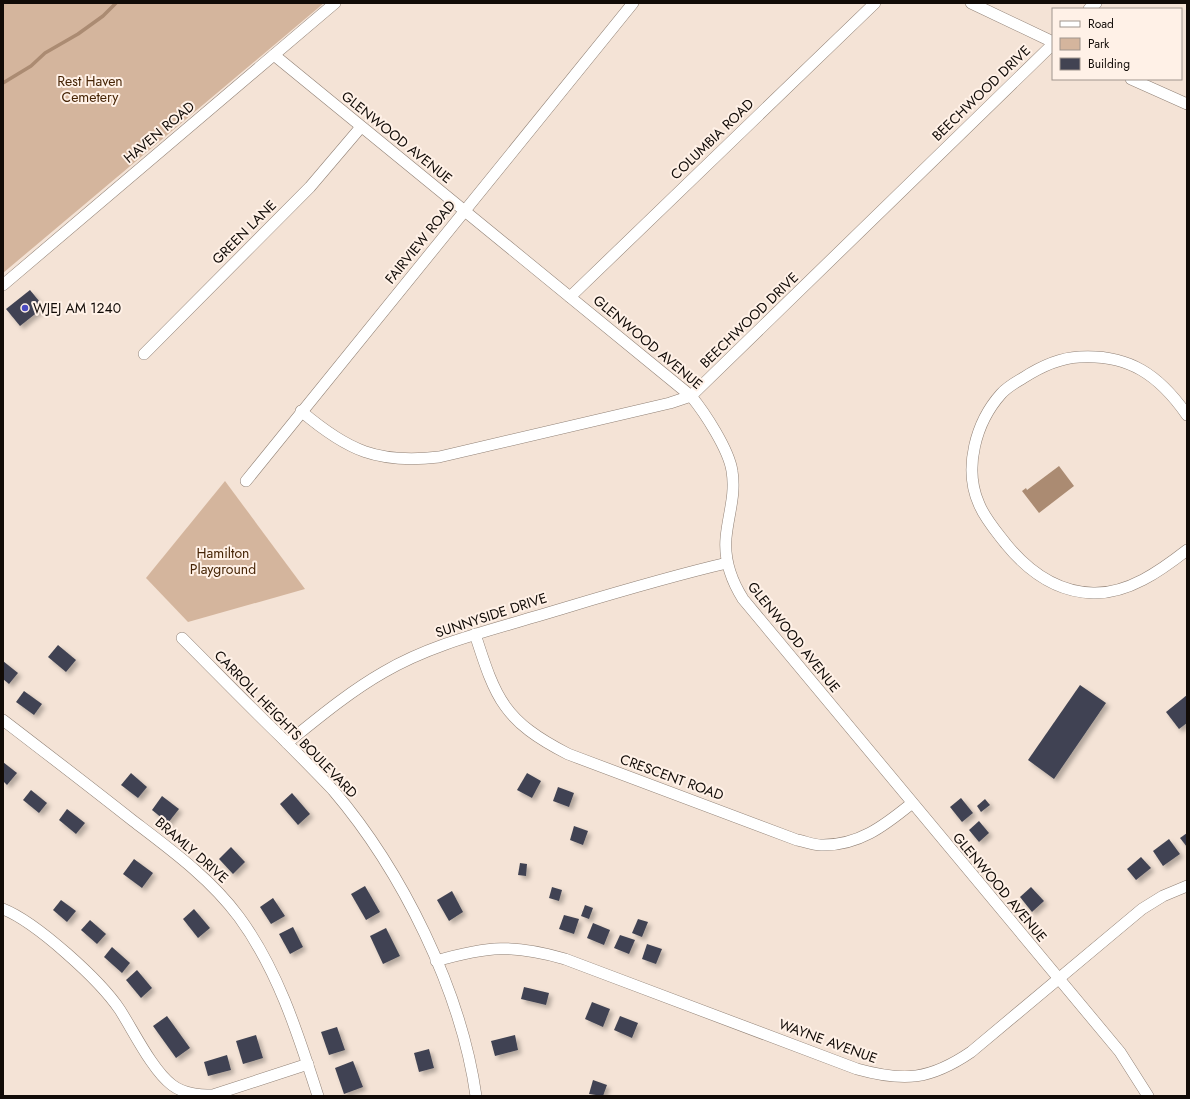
<svg xmlns="http://www.w3.org/2000/svg" width="1190" height="1099" font-family="Jost,sans-serif">
  <defs>
    <filter id="shadow"><feDropShadow dx="3.5" dy="3.5" stdDeviation="2" flood-color="#0004"/></filter>
  </defs>
  <rect width="100%" height="100%" fill="#f4e3d6"/>
  <!-- green -->
  <g fill="#d4b59d">
    <polygon points="3,3 324,3 3,273"/>
    <polygon points="225,481 305,589 188,622 146,578"/>
  </g>
  <!-- water -->
  <polygon fill="#ab8b72" points="1059,466 1074,486 1039,513 1022,491 1026,488 1027,490"/>
  <g fill="none" stroke-linecap="round" stroke-linejoin="round">
    <!-- stream -->
    <polyline stroke="#ab8b72" stroke-width="3.5" points="3,83 31,66 45,53 78,34 103,16 116,3"/>
  </g>
  <!-- building -->
  <g fill="#414352" filter="url(#shadow)">
    <polygon points="30,290 44,307 20,326 6,309"/>
    <polygon points="58,645 76,660 66,672 48,657"/>
    <polygon points="3,661 18,673 9,684 3,679"/>
    <polygon points="1080,685 1106,703 1054,779 1028,760"/>
    <polygon points="24,691 42,704 34,715 16,702"/>
    <polygon points="1187,695 1187,723 1179,729 1166,712"/>
    <polygon points="3,762 17,773 7,785 3,781"/>
    <polygon points="131,773 147,787 138,798 121,785"/>
    <polygon points="527,773 541,781 532,798 517,790"/>
    <polygon points="558,787 574,793 569,807 553,801"/>
    <polygon points="31,790 47,803 39,813 23,800"/>
    <polygon points="292,793 310,814 298,825 280,804"/>
    <polygon points="162,796 179,809 168,823 152,810"/>
    <polygon points="961,798 973,813 962,822 950,807"/>
    <polygon points="985,799 990,805 981,812 977,806"/>
    <polygon points="67,809 85,823 76,834 59,820"/>
    <polygon points="979,821 989,833 979,842 969,830"/>
    <polygon points="574,826 588,831 583,845 570,840"/>
    <polygon points="1187,833 1187,847 1180,838"/>
    <polygon points="1169,839 1180,854 1163,866 1153,851"/>
    <polygon points="231,847 245,862 233,874 219,859"/>
    <polygon points="1141,857 1151,868 1136,880 1127,869"/>
    <polygon points="134,859 153,873 142,888 123,874"/>
    <polygon points="520,863 527,864 526,876 518,875"/>
    <polygon points="365,886 380,912 366,920 351,894"/>
    <polygon points="552,887 562,890 559,901 549,898"/>
    <polygon points="1031,887 1044,901 1032,912 1020,897"/>
    <polygon points="452,891 463,912 449,921 437,900"/>
    <polygon points="273,898 285,916 271,924 260,907"/>
    <polygon points="61,900 76,911 67,922 53,910"/>
    <polygon points="585,905 593,908 589,919 581,916"/>
    <polygon points="194,909 210,928 198,938 183,919"/>
    <polygon points="564,915 579,919 574,934 559,929"/>
    <polygon points="638,919 648,922 642,937 632,933"/>
    <polygon points="90,920 106,934 97,944 81,930"/>
    <polygon points="593,923 610,930 604,945 587,938"/>
    <polygon points="293,927 303,947 290,954 279,934"/>
    <polygon points="386,928 400,956 383,964 370,936"/>
    <polygon points="620,935 635,940 629,954 614,948"/>
    <polygon points="647,944 662,949 656,964 642,959"/>
    <polygon points="112,947 130,963 122,973 104,957"/>
    <polygon points="137,970 152,988 141,998 126,980"/>
    <polygon points="524,987 549,993 546,1005 521,999"/>
    <polygon points="592,1002 610,1009 603,1027 585,1019"/>
    <polygon points="167,1016 190,1048 176,1058 153,1026"/>
    <polygon points="620,1016 638,1023 632,1038 614,1030"/>
    <polygon points="337,1027 345,1050 329,1055 321,1032"/>
    <polygon points="256,1035 263,1058 243,1064 236,1041"/>
    <polygon points="515,1035 518,1050 495,1056 491,1041"/>
    <polygon points="429,1049 434,1068 419,1072 414,1053"/>
    <polygon points="227,1055 231,1070 208,1076 204,1062"/>
    <polygon points="353,1061 363,1087 344,1094 335,1068"/>
    <polygon points="593,1080 607,1085 603,1096 589,1094"/>
  </g>
  <g fill="none" stroke-linecap="round" stroke-linejoin="round">
    <defs>
      <g id="street">
        <polyline points="971,3 1053,42"/>
        <polyline points="1089,9 1096,3"/>
        <path d="M 274,55 L 691,396 C 705,413 729,450 732,471 C 736,495 728,515 726,538 C 724,561 731,580 743,599 L 1120,1052 L 1148,1096"/>
        <polyline points="1131,79 1187,104"/>
        <polyline points="3,285 335,3"/>
        <polyline points="570,297 875,3"/>
        <polyline points="144,354 310,187 361,127"/>
        <path d="M 301,411 C 348,451 378,464 439,457 L 670,403 L 691,396 L 1053,44"/>
        <path d="M 1187,415 C 1159,375 1129,354 1079,357 C 1059,358 1040,367 1023,378 C 1016,382 1007,387 1001,394 C 976,422 963,468 979,504 C 985,519 996,531 1006,544 C 1028,571 1057,592 1093,593 C 1128,594 1160,571 1187,550"/>
        <polyline points="246,481 633,3"/>
        <path d="M 475,634 C 496,700 504,721 568,754 L 797,840 C 804,841 813,845 821,845 C 858,846 884,826 911,804"/>
        <path d="M 182,638 C 215,671 247,704 280,736 C 298,754 316,772 333,790 C 402,871 461,990 476,1096"/>
        <path d="M 3,720 C 46,753 89,786 132,820 C 170,849 210,878 239,917 C 278,970 298,1034 318,1096"/>
        <path d="M 287,743 C 318,718 349,692 384,672 C 430,645 484,632 534,617 C 598,598 662,578 727,563"/>
        <path d="M 3,909 C 36,922 100,980 120,1010 C 134,1032 153,1071 172,1085 C 184,1094 199,1095 213,1095 L 308,1064"/>
        <path d="M 436,961 C 488,946 513,944 565,959 L 857,1069 C 904,1082 930,1080 971,1052 L 1142,909 L 1163,896 L 1187,886"/>
      </g>
    </defs>
    <!-- street casing -->
    <use href="#street" stroke="#908075" stroke-width="12"/>
    <!-- street -->
    <use href="#street" stroke="#fff" stroke-width="11"/>
  </g>
  <!-- markers -->
  <circle fill="#494ac0" stroke="#fff1e7" stroke-width="1.5" cx="25" cy="308" r="4"/>
  <g text-anchor="middle" dominant-baseline="central" stroke-width="4" stroke-linejoin="round" paint-order="stroke">
    <!-- park labels -->
    <g font-size="14" fill="#462405" stroke="#fff1e7">
      <text x="90" y="81">Rest Haven<tspan x="90" dy="16">Cemetery</tspan></text>
      <text x="223" y="553">Hamilton<tspan x="223" dy="16">Playground</tspan></text>
    </g>
    <!-- street labels -->
    <g font-size="14" fill="#110b07" stroke="#fff1e7">
      <text transform="translate(981 93) rotate(-44)">BEECHWOOD DRIVE</text>
      <text transform="translate(159 132) rotate(-40)">HAVEN ROAD</text>
      <text transform="translate(397 137) rotate(39)">GLENWOOD AVENUE</text>
      <text transform="translate(712 139) rotate(-44)">COLUMBIA ROAD</text>
      <text transform="translate(244 232) rotate(-45)">GREEN LANE</text>
      <text transform="translate(420 242) rotate(-51)">FAIRVIEW ROAD</text>
      <text transform="translate(749 320) rotate(-44)">BEECHWOOD DRIVE</text>
      <text transform="translate(648 342) rotate(40)">GLENWOOD AVENUE</text>
      <text transform="translate(491 615) rotate(-18)">SUNNYSIDE DRIVE</text>
      <text transform="translate(794 637) rotate(51)">GLENWOOD AVENUE</text>
      <text transform="translate(286 724) rotate(46)">CARROLL HEIGHTS BOULEVARD</text>
      <text transform="translate(672 777) rotate(20)">CRESCENT ROAD</text>
      <text transform="translate(192 850) rotate(41)">BRAMLY DRIVE</text>
      <text transform="translate(1000 887) rotate(50)">GLENWOOD AVENUE</text>
      <text transform="translate(828 1041) rotate(20)">WAYNE AVENUE</text>
    </g>
    <!-- poi labels -->
    <g font-size="14" fill="#110b07" stroke="#fff1e7" text-anchor="start">
      <text x="33" y="308">WJEJ AM 1240</text>
    </g>
  </g>
  <!-- border -->
  <rect width="1190" height="1099" fill="none" stroke="#110b07" stroke-width="8"/>
  <!-- legend -->
  <rect x="1052" y="8" width="130" height="72" fill="#fff1e7" stroke="#a0958d"/>
  <rect x="1060" y="21" width="20" height="6" fill="#ffffff" stroke="#a0958d"/>
  <text x="1088" y="28" font-size="12" fill="#110b07">Road</text>
  <rect x="1060" y="38" width="20" height="12" fill="#d4b59d" stroke="#a0958d"/>
  <text x="1088" y="48" font-size="12" fill="#110b07">Park</text>
  <rect x="1060" y="58" width="20" height="12" fill="#414352" stroke="#a0958d"/>
  <text x="1088" y="68" font-size="12" fill="#110b07">Building</text>
</svg>
